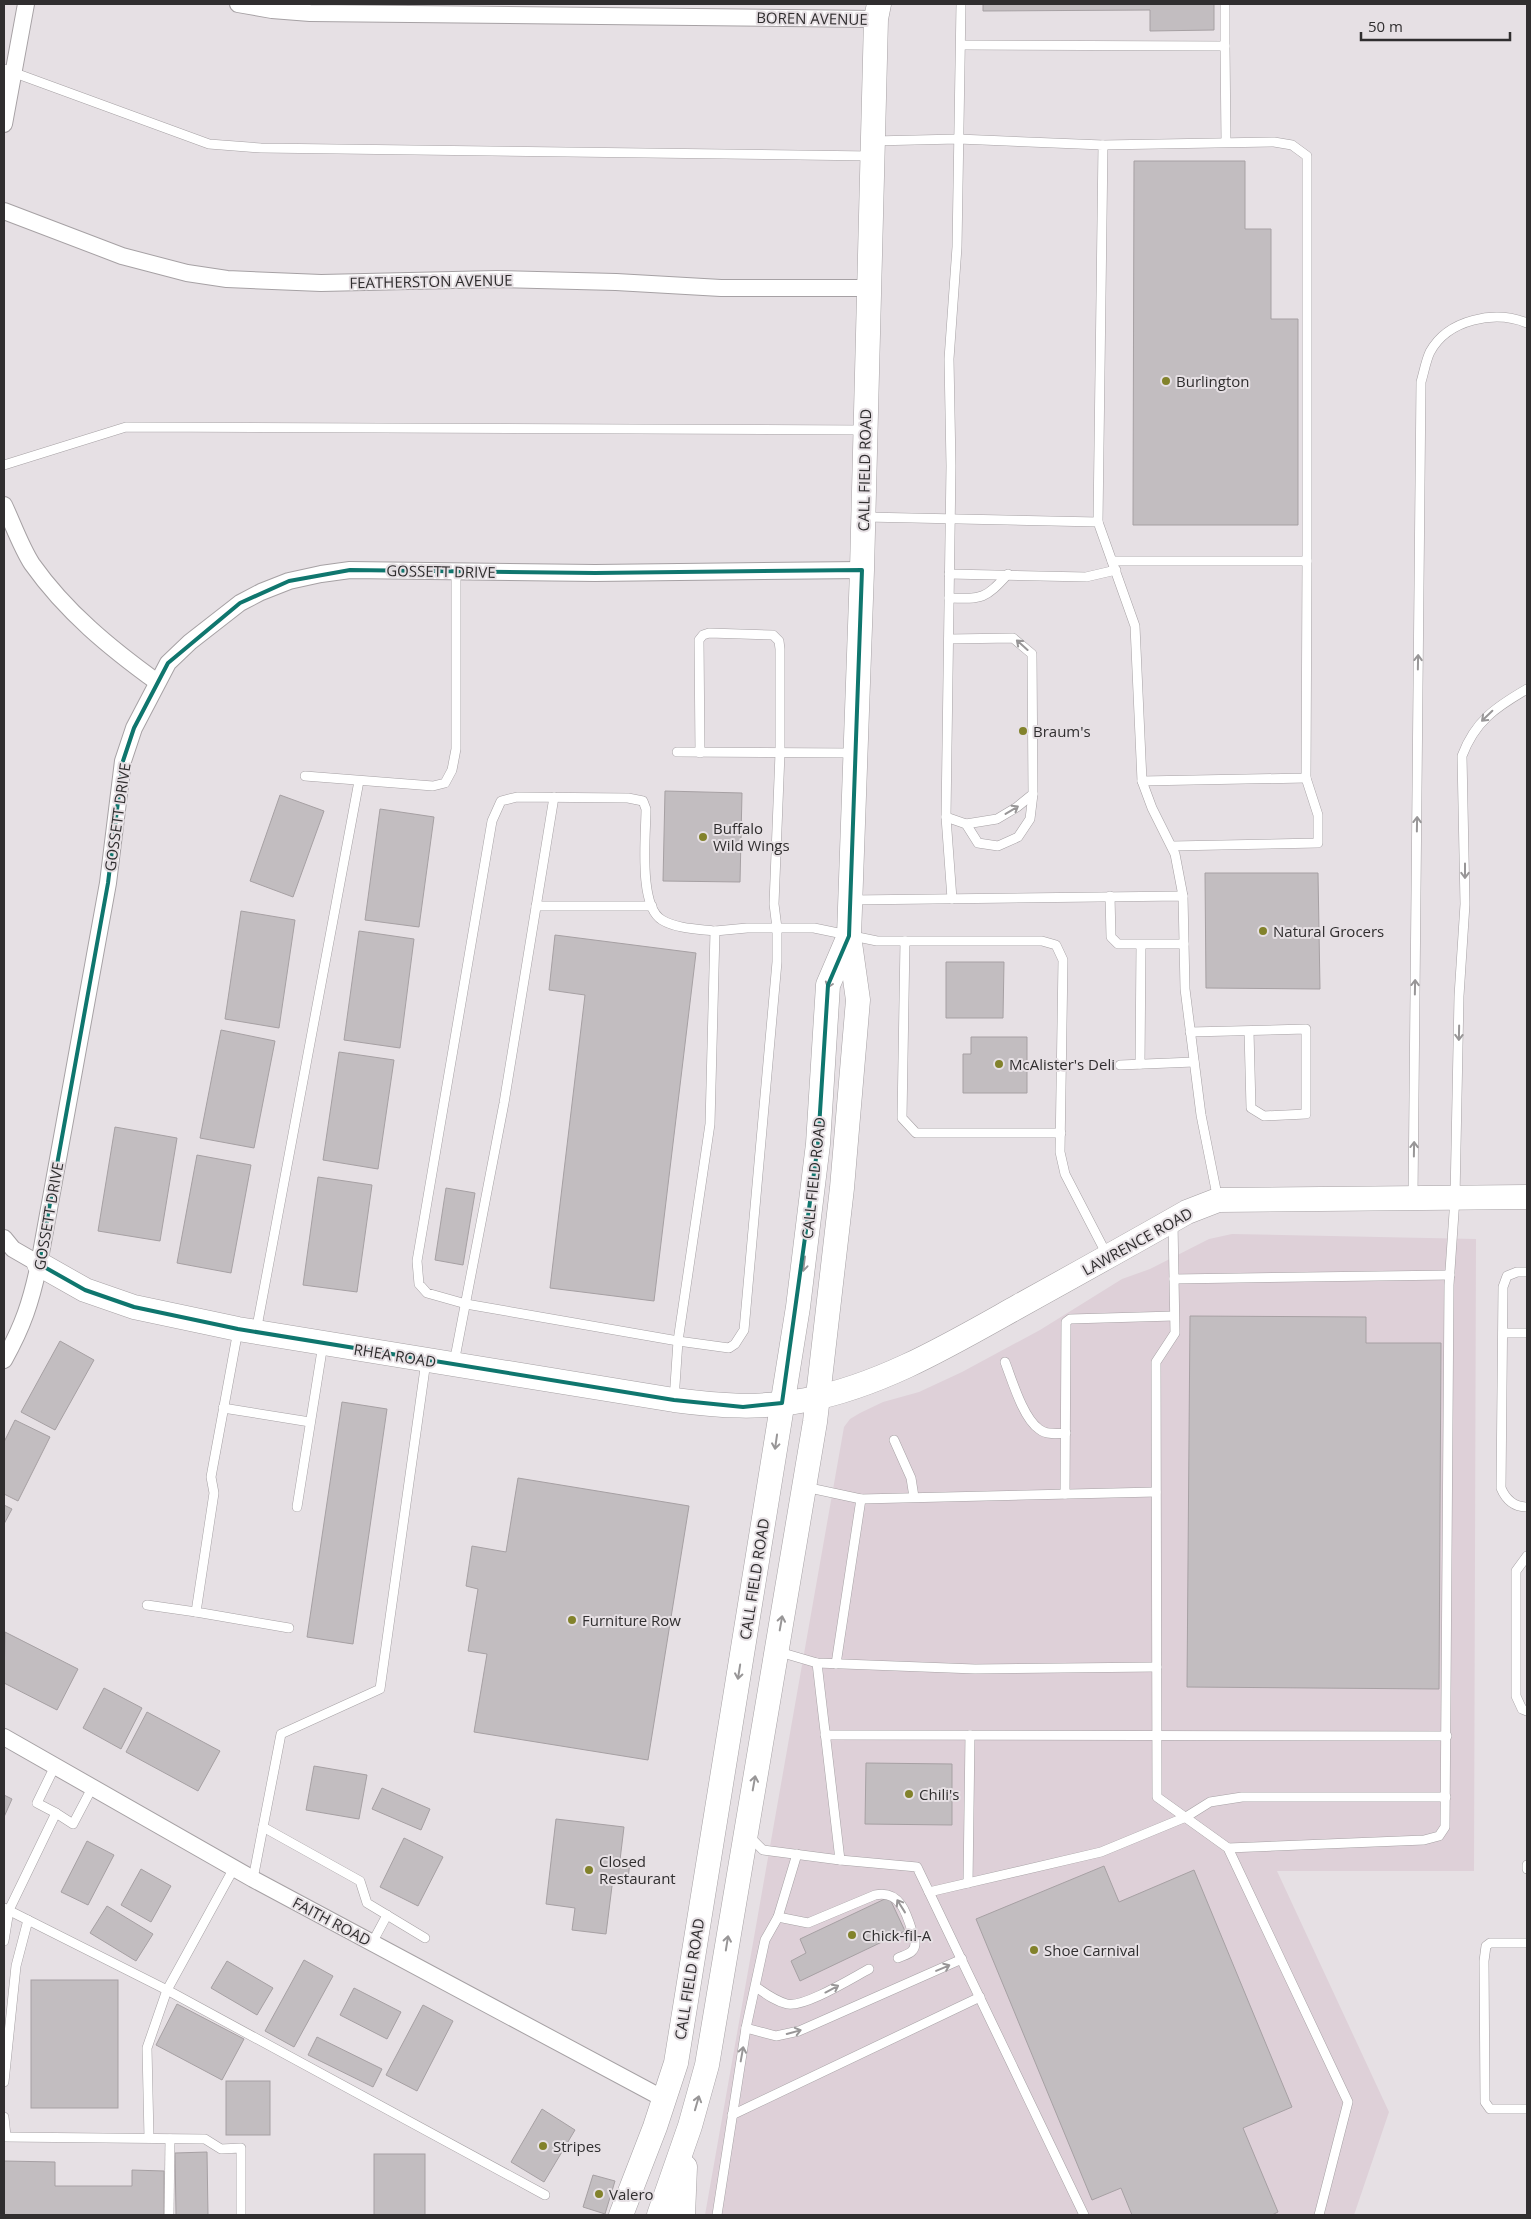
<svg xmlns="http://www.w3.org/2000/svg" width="1531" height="2219" font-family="'Open Sans',sans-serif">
  <rect width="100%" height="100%" fill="#e6e0e4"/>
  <!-- built -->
  <polygon fill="#ded0d8" points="1232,1234 1476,1239 1474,1871 1277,1871 1389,2112 1354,2215 705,2215 844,1427 850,1419 860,1413 883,1402 919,1392 962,1372 1040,1330 1122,1279 1150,1269 1209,1239"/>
  <!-- building -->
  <g fill="#c2bdc0" stroke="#a6a0a3">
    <polygon points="983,4 1214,4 1214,30 1150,31 1150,10 983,11"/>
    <polygon points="1134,161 1245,161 1245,229 1271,229 1271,319 1298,319 1298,525 1133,525"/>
    <polygon points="665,791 742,793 740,882 663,881"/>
    <polygon points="280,795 324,811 293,897 250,881"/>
    <polygon points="380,809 434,817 419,927 365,920"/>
    <polygon points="1205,873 1318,873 1320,989 1206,988"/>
    <polygon points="241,911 295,920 279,1028 225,1019"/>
    <polygon points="359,931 414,939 400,1048 344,1040"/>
    <polygon points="555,935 696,953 654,1301 550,1288 585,995 549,990"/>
    <polygon points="946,962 1004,962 1003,1018 946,1018"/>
    <polygon points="221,1030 275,1041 254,1148 200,1138"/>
    <polygon points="971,1037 1027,1037 1027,1093 963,1093 963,1054 971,1054"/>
    <polygon points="339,1052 394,1060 378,1169 323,1160"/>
    <polygon points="115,1127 177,1138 160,1241 98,1231"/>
    <polygon points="197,1155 251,1165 231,1273 177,1263"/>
    <polygon points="318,1177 372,1185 357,1292 303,1285"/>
    <polygon points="446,1188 475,1193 463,1265 435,1260"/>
    <polygon points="1190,1316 1366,1317 1366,1343 1441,1343 1439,1689 1187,1687"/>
    <polygon points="60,1341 94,1360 55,1430 21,1412"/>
    <polygon points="342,1402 387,1409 353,1644 307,1637"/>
    <polygon points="15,1420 50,1437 18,1501 4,1494 4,1442"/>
    <polygon points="518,1478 689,1506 648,1760 474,1732 487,1654 468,1651 478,1589 466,1586 472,1546 506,1552"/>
    <polygon points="4,1505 12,1509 4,1524"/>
    <polygon points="5,1632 78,1669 57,1710 4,1683"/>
    <polygon points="104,1688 142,1708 121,1749 83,1728"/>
    <polygon points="147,1712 220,1751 198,1791 126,1752"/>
    <polygon points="866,1763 952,1764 952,1825 865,1824"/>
    <polygon points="314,1766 367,1775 359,1819 306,1810"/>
    <polygon points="382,1788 430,1809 421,1830 372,1809"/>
    <polygon points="4,1795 12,1799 4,1817"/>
    <polygon points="556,1819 624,1827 620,1860 630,1861 628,1880 613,1878 606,1934 572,1930 575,1908 546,1904"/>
    <polygon points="404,1838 443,1857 418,1906 380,1887"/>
    <polygon points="87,1841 114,1855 88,1905 61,1892"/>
    <polygon points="1104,1866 1119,1902 1194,1870 1292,2107 1243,2128 1278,2212 1272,2215 1132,2215 1121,2188 1092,2200 976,1919"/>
    <polygon points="141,1869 171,1886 151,1922 121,1905"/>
    <polygon points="889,1897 905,1931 800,1981 791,1961 806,1953 800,1939"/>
    <polygon points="107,1906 153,1934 136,1961 90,1933"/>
    <polygon points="304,1960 333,1976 294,2047 265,2031"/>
    <polygon points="227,1961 273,1988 257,2015 211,1988"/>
    <rect x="31" y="1980" width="87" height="128"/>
    <polygon points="354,1988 401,2012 387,2039 340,2015"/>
    <polygon points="177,2004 244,2039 222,2080 156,2045"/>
    <polygon points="423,2005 453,2021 417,2091 386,2075"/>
    <polygon points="317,2037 382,2069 373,2087 308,2055"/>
    <rect x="226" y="2081" width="44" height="54"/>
    <polygon points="542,2109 575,2130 544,2182 511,2162"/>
    <polygon points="207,2152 208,2215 176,2215 175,2153"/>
    <rect x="374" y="2154" width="51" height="61"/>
    <polygon points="4,2161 55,2162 55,2186 132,2186 132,2170 164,2171 164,2215 4,2215"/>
    <polygon points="593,2175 615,2181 605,2214 583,2207"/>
  </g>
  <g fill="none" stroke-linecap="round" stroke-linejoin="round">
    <defs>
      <g id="lane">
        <polyline points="962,45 1225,46 1225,4"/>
        <polyline points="1225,46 1226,142"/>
        <polyline points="4,69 209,144 261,148 872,156"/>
        <polyline points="873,141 958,139 1103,145 1098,522"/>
        <polyline points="1103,145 1274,142 1292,145 1307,156 1307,561 1112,561"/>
        <polyline points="4,465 126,427 865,430"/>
        <polyline points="865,517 1098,522 1135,626 1142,781 1152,808 1175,854 1183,896"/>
        <polyline points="949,574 1086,577 1116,570"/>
        <path d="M 949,598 C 983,599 985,599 1008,574"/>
        <polyline points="677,752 854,753"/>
        <path d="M 700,753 L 699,640 L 703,635 L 709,633 L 773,635 L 779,641 L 780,649 L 780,753 L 774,904 L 777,928 L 777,962 L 744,1330 L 735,1344 L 729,1348 L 678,1341 L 466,1304 L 427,1293 L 419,1284 L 417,1261 L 492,821 L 501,801 L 517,797 L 628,798 L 643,801 L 646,809 C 646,834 638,906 662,920 C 677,929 699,929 715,931"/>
        <polyline points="305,776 433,786 445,783 452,770 456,749 456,572"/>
        <polyline points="1142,781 1306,778 1307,561"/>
        <polyline points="946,817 966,824 997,819 1017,807 1033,794 1032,654 1013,638 949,639"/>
        <polyline points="966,824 978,843 998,846 1018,837 1030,819 1033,794"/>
        <polyline points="1172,846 1318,843 1318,815 1306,778"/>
        <polyline points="1110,896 1111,937 1118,944 1184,944"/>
        <polyline points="952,899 946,817 951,466 949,359 957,247 961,4"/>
        <polyline points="851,900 1183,896 1185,989 1201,1115 1218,1200"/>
        <polyline points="536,906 652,906"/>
        <polyline points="905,941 902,1118 916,1133 1061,1133"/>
        <polyline points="1190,1032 1306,1029 1306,1114 1264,1116 1251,1108 1249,1031"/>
        <polyline points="1140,1064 1141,945"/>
        <polyline points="1120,1065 1194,1062"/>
        <path d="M 1413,1198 L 1421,382 C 1424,372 1426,360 1430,352 C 1448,319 1495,310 1527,323"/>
        <polyline points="1173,1222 1175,1333 1156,1362 1157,1797 1228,1848 1348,2102 1319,2215"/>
        <path d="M 1527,1272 L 1517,1272 L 1507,1276 L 1503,1287 L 1501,1488 C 1506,1500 1514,1507 1527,1507"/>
        <polyline points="1174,1279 1450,1275"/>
        <polyline points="238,1330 211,1477 214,1493 196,1612 289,1628"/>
        <polyline points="256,1332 359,781"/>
        <polyline points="1503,1333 1527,1333"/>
        <path d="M 1005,1362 C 1012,1380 1023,1418 1039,1429 C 1046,1435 1057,1434 1066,1433"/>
        <polyline points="454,1363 504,1103 554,797"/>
        <polyline points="674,1400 678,1341 710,1124 715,931 747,928 814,928 877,941 1042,941 1056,945 1063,960 1060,1152 1065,1174 1107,1255"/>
        <polyline points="223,1408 310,1422"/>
        <polyline points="894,1440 911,1478 914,1497"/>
        <polyline points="805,1487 861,1499 1156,1492"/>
        <polyline points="1065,1494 1066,1322 1070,1319 1174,1316"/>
        <polyline points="297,1507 323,1344"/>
        <polyline points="1527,1556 1516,1571 1516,1696 1522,1709 1527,1711"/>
        <polyline points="147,1605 196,1612"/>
        <polyline points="776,1651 817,1663 975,1669 1157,1667"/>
        <polyline points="817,1663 840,1860"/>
        <polyline points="836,1664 861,1499"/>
        <polyline points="825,1735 1447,1736"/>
        <polyline points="55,1766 37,1803 56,1813"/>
        <polyline points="263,1827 360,1881 367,1903 425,1938"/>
        <polyline points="748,1835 763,1850 840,1860 917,1867 1084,2215"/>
        <path d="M 1228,1848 L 1424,1840 L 1439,1836 L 1445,1827 L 1449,1285 L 1455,1198 L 1459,996 L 1465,904 L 1462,756 C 1475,721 1496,707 1527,689"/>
        <polyline points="1527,1865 1527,1869"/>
        <polyline points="253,1879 281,1734 380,1689 426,1361"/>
        <polyline points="968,1883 970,1735"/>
        <polyline points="929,1892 1101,1852 1186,1817 1210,1802 1242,1797 1446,1797"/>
        <polyline points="4,1908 167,1990 545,2195"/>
        <path d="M 778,1917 L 808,1923 L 875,1895 C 903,1889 908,1919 915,1941 C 916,1953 907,1954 898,1958"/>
        <polyline points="4,1941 9,1910 56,1813 73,1824 92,1788"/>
        <polyline points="372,1943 387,1915"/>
        <polyline points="1527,1943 1490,1943 1486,1946 1484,1961 1485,2102 1490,2109 1527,2109"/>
        <path d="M 756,1987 C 766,1994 775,2001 787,2004 C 804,2008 852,1978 869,1969"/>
        <polyline points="746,2028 776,2036 799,2031 962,1959"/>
        <polyline points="4,2082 16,1966 28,1920"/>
        <polyline points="732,2115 980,1997"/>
        <polyline points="4,2117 6,2136"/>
        <polyline points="4,2137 205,2139 221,2149 241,2148 241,2215"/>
        <polyline points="149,2138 147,2048 167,1990 234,1868"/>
        <polyline points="169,2215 170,2139"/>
        <polyline points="717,2215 746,2028 765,1940 778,1917 797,1854"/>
      </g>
      <g id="street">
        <polyline points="238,4 272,10 310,13 876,19"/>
        <polyline points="4,124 26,4"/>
        <polyline points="4,211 122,256 187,273 227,279 321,283 497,279 616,282 721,288 869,288"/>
        <path d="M 4,505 C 13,524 21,547 32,564 C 66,612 110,648 157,682"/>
        <polyline points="4,1238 13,1249 39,1264"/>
        <path d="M 4,1360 C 23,1326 31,1302 39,1264 L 108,883 L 123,761 L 134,728 L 168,663 L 190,642 L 240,603 L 261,592 L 289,581 L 321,574 L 350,570 L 595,573 L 862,570"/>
        <polyline points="4,1737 253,1879 664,2099"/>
      </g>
      <g id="secondary">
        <path d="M 39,1264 L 85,1290 L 134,1307 L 238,1329 L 674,1400 C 720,1406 760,1409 806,1400 C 883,1385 951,1344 1019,1306 C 1075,1275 1131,1244 1187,1212 L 1218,1200 L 1527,1197"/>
        <polyline points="621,2215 655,2127 676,2063 798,1307 818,1144 828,985 849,936"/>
        <polyline points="659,2215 690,2126 707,2065 815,1422 842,1188 858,1000 849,936 862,570 876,19 879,4"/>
        <polyline points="683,2215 685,2167"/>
      </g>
    </defs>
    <!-- lane casing -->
    <use href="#lane" stroke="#a6a1a4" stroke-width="10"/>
    <!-- street casing -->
    <use href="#street" stroke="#a6a1a4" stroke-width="18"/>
    <!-- secondary casing -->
    <use href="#secondary" stroke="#a6a1a4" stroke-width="25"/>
    <!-- lane -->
    <use href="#lane" stroke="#fff" stroke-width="9"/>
    <!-- street -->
    <use href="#street" stroke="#fff" stroke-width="16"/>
    <!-- secondary -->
    <use href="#secondary" stroke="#fff" stroke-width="24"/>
  </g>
  <!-- one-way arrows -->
  <defs><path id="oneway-shaft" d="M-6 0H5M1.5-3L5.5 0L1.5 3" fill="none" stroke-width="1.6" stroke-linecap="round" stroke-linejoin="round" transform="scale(1.25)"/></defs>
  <g stroke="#989697">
    <use href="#oneway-shaft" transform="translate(1022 645) rotate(-138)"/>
    <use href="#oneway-shaft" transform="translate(1418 662) rotate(-89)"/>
    <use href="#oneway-shaft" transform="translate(1487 716) rotate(136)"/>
    <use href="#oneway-shaft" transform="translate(1012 810) rotate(-31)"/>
    <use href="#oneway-shaft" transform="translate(1417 824) rotate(-89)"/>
    <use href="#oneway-shaft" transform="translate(1465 871) rotate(90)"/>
    <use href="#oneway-shaft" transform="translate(830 981) rotate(109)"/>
    <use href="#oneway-shaft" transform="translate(1415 987) rotate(-89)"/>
    <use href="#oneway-shaft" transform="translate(1459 1033) rotate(91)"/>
    <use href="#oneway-shaft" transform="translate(1414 1149) rotate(-89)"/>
    <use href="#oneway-shaft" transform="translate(804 1264) rotate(97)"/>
    <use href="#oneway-shaft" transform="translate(776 1442) rotate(98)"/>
    <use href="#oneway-shaft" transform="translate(781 1623) rotate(-80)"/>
    <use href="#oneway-shaft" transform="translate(739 1672) rotate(99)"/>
    <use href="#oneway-shaft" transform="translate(754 1783) rotate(-80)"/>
    <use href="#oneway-shaft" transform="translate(901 1906) rotate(-122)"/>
    <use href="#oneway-shaft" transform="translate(727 1943) rotate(-81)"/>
    <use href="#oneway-shaft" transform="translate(943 1968) rotate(-23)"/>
    <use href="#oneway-shaft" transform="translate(832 1989) rotate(-28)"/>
    <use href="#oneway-shaft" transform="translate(794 2032) rotate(-15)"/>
    <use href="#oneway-shaft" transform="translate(742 2054) rotate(-80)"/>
    <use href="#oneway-shaft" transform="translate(697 2103) rotate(-74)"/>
  </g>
  <!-- marked area -->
  <path fill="none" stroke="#0f766e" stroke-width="4" stroke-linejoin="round" d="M 350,570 L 595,573 L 862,570 L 849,936 L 828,985 L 818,1144 L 782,1403 L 743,1407 L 674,1400 L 238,1329 L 134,1307 L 85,1290 L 39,1264 L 108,883 L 123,761 L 134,728 L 168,663 L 240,603 L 289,581 Z"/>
  <!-- markers -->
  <g fill="#82822b" stroke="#e6e0e4" stroke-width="2">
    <circle cx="1166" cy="381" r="5"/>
    <circle cx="1023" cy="731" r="5"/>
    <circle cx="703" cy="837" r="5"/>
    <circle cx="1263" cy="931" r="5"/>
    <circle cx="999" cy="1064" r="5"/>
    <circle cx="572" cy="1620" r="5"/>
    <circle cx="909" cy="1794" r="5"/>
    <circle cx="589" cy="1870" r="5"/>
    <circle cx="852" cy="1935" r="5"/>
    <circle cx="1034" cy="1950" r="5"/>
    <circle cx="543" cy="2146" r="5"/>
    <circle cx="599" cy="2194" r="5"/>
  </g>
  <g text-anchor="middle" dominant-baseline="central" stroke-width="4" stroke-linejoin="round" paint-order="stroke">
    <!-- street labels -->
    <g font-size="15" fill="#302e2f" stroke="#e6e0e4">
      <text transform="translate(812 18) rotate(1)">BOREN AVENUE</text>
      <text transform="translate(431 281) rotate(-1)">FEATHERSTON AVENUE</text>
      <text transform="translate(864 470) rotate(-89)">CALL FIELD ROAD</text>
      <text transform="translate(441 571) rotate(1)">GOSSETT DRIVE</text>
      <text transform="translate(117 817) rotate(-82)">GOSSETT DRIVE</text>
      <text transform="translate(813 1178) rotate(-84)">CALL FIELD ROAD</text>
      <text transform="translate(48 1216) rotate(-80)">GOSSETT DRIVE</text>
      <text transform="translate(1137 1241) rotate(-29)">LAWRENCE ROAD</text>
      <text transform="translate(395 1355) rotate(9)">RHEA ROAD</text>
      <text transform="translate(754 1579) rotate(-81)">CALL FIELD ROAD</text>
      <text transform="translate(332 1921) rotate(28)">FAITH ROAD</text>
      <text transform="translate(689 1979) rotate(-81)">CALL FIELD ROAD</text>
    </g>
    <!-- poi labels -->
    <g font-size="15" fill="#302e2f" stroke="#e6e0e4" text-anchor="start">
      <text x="1176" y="381">Burlington</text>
      <text x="1033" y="731">Braum's</text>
      <text x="713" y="828">Buffalo<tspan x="713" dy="17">Wild Wings</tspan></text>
      <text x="1273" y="931">Natural Grocers</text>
      <text x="1009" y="1064">McAlister's Deli</text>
      <text x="582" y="1620">Furniture Row</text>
      <text x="919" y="1794">Chili's</text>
      <text x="599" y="1861">Closed<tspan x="599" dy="17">Restaurant</tspan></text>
      <text x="862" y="1935">Chick-fil-A</text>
      <text x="1044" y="1950">Shoe Carnival</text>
      <text x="553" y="2146">Stripes</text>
      <text x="609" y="2194">Valero</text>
    </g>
  </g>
  <!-- border -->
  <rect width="1531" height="2219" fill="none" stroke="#302e2f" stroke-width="10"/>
  <!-- scale -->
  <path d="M1361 32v8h149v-8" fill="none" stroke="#302e2f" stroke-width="2.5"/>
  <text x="1368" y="32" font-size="15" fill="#302e2f" stroke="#e6e0e4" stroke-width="4" paint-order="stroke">50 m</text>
</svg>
